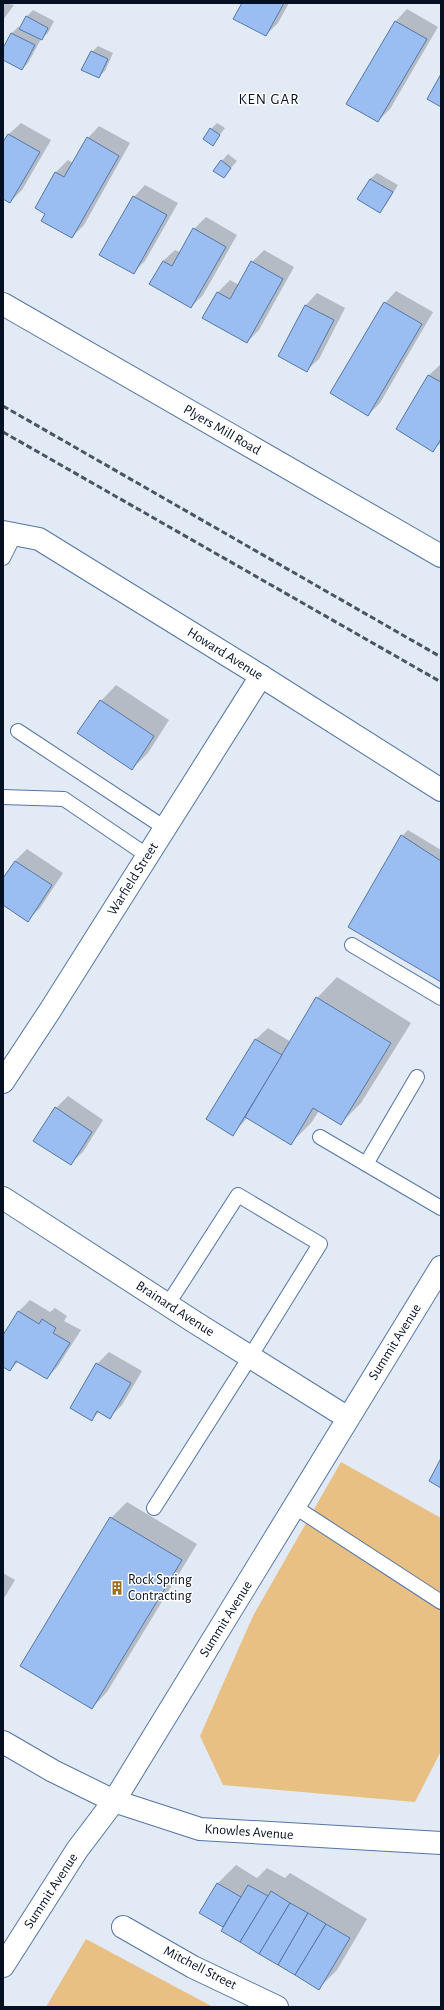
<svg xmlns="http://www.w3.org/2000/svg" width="444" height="2010" font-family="'Alegreya Sans',sans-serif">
  <rect width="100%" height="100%" fill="#e2eaf5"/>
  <!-- green -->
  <g fill="#e8c083">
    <polygon points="341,1462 441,1518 441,1751 415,1802 223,1785 200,1736 253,1616"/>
    <polygon points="86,1939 213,2007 46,2007"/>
  </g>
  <!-- shadow -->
  <g fill="#0003">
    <polygon points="3,3 14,5 3,20"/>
    <polygon points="243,3 289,3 278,23 266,35"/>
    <polygon points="407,9 438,27 390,109 378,121 347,103 396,21"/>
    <polygon points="33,10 54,21 48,33 41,39 28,63 22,69 3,59 3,50 12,33 18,27 21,28 26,17"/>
    <polygon points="98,46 113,53 105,71 98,77 92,52"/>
    <polygon points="21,123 51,140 22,190 10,202 3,198 3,144 9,134"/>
    <polygon points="217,123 225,128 212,145 211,129"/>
    <polygon points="99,126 130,143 84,225 72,237 47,214 36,208 56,172 68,160 73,163 88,138"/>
    <polygon points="228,154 237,161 223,177 214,170"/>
    <polygon points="377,173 398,185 386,205 380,212 370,179"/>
    <polygon points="145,185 178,203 145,261 133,273 134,197"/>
    <polygon points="206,217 237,235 203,295 191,307 163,261 175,250 180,252 194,229"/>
    <polygon points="264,250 294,267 259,330 247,342 204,318 218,292 230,280 239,285 252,262"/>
    <polygon points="396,291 433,312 380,403 368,415 385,303"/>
    <polygon points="317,293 345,308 319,359 307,370 279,356 306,305"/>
    <polygon points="441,364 441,443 433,450 397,429 429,375"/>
    <polygon points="116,685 169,720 148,753 132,769 101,701"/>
    <polygon points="408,830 441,850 441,981 402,836"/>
    <polygon points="27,849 63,873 40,908 28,920 3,904 3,880 15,861"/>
    <polygon points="337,977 411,1023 361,1103 340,1124 319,1111 311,1123 291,1143 247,1118 233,1134 256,1039 268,1028 291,1042 317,998"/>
    <polygon points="68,1096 103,1120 83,1152 71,1163 56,1108"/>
    <polygon points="30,1300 50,1312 55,1308 67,1316 64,1321 81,1330 58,1366 47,1378 19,1361 10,1370 3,1366 3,1337 18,1312"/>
    <polygon points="109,1352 142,1371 122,1405 110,1417 100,1411 91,1420 97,1364"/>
    <polygon points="127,1502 197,1544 107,1692 92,1708 111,1518"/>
    <polygon points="3,1573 15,1580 3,1600"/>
    <polygon points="236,1865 257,1878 267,1868 285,1878 290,1873 367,1919 337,1970 319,1988 200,1913 218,1883"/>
  </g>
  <!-- building -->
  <g fill="#9bbef2" stroke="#5677a6">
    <polygon points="242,3 284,3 266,36 233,19"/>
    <polygon points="26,16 48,28 42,40 19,29"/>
    <polygon points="395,21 427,39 378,122 346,104"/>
    <polygon points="11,33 35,45 22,70 3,60 3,48"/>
    <polygon points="91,51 108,59 99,78 81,70"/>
    <polygon points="441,74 441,107 427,99"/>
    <polygon points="210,128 220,135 213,146 203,139"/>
    <polygon points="8,134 40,152 10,203 3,199 3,142"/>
    <polygon points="87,137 119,156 72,238 41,221 45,214 35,208 55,172 64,177"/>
    <polygon points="221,160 231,168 224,178 213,171"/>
    <polygon points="370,179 393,192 380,213 357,199"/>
    <polygon points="133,196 167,215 134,274 99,255"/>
    <polygon points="193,228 226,247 191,308 149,284 163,261 172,266"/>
    <polygon points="251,261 283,279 247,343 202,318 217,292 230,299"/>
    <polygon points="384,302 422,324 368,416 330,393"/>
    <polygon points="305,305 334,320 307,372 278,356"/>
    <polygon points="428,375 441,382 441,439 433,452 396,429"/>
    <polygon points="100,700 154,736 132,770 77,733"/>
    <polygon points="401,835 441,861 441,982 348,927"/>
    <polygon points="15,861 52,885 28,922 3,905 3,878"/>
    <polygon points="316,997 391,1043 341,1125 313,1108 291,1145 245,1117"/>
    <polygon points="255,1039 282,1055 233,1136 206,1119"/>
    <polygon points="55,1107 92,1132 71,1165 33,1141"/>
    <polygon points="18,1311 39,1324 42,1319 56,1328 53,1333 70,1343 47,1379 16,1361 10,1371 3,1367 3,1335"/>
    <polygon points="96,1363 131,1383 110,1419 97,1411 92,1421 70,1408"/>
    <polygon points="441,1458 441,1488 429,1481"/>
    <polygon points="110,1517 182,1560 92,1709 20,1666"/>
    <polygon points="217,1883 241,1897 223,1927 199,1913"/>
    <polygon points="248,1885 268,1896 240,1942 221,1931"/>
    <polygon points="271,1891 290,1903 259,1954 240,1942"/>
    <polygon points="290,1903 308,1913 278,1965 259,1954"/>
    <polygon points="308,1913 326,1924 295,1975 278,1965"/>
    <polygon points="326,1924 350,1938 319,1990 295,1975"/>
  </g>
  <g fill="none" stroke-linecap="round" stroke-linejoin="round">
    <defs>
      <g id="lane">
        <polyline points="3,558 15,534"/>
        <polyline points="18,731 165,828"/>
        <polyline points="3,797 64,799 148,856"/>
        <polyline points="352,945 441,998"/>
        <polyline points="320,1137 441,1208"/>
        <polyline points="366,1164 417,1077"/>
        <polyline points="295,1507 441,1602"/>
        <polyline points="154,1508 250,1357 320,1244 238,1195 168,1304"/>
      </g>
      <g id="street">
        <polyline points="3,304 441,556"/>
        <polyline points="3,532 39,539 261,676 441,790"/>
        <polyline points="3,1082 51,1009 261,676"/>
        <polyline points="3,1198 196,1323 348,1418"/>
        <polyline points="123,1927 193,1967 277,2007"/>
      </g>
      <g id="secondary">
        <polyline points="3,1742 53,1771 114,1801 200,1829 441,1843"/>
        <polyline points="3,1966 77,1850 114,1801 441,1267"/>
      </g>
    </defs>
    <!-- lane casing -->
    <use href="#lane" stroke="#5475a4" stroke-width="16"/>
    <!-- street casing -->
    <use href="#street" stroke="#5475a4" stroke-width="24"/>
    <!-- secondary casing -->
    <use href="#secondary" stroke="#5475a4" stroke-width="24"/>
    <!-- lane -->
    <use href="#lane" stroke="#fff" stroke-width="14"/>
    <!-- street -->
    <use href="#street" stroke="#fff" stroke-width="22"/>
    <!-- secondary -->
    <use href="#secondary" stroke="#fff" stroke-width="22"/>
    <!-- rail -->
    <g stroke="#495464" stroke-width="3" stroke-dasharray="6 3" stroke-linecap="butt">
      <polyline points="3,406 441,657"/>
      <polyline points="3,432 441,682"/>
    </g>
  </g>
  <!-- icons -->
  <defs>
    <symbol id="building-bare" viewBox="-9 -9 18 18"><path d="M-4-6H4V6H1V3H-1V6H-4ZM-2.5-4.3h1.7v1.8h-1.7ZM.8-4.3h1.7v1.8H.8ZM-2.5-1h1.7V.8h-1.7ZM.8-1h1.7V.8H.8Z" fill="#9b6f1e" stroke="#fff" stroke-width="2.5" paint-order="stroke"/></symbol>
  </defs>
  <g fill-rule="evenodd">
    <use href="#building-bare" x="107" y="1578" width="20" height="20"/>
  </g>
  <g text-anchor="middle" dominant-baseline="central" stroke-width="3" stroke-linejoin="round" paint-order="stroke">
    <!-- street labels -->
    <g font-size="14" fill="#051123" stroke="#fff">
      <text transform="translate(222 430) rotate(30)">Plyers Mill Road</text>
      <text transform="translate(225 654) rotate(32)">Howard Avenue</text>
      <text transform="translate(133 879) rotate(-58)">Warfield Street</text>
      <text transform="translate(175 1309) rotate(33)">Brainard Avenue</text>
      <text transform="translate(395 1342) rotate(-58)">Summit Avenue</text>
      <text transform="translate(226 1619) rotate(-58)">Summit Avenue</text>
      <text transform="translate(249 1832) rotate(4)">Knowles Avenue</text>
      <text transform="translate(51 1891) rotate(-57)">Summit Avenue</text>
      <text transform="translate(200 1968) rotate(27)">Mitchell Street</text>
    </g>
    <!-- poi labels -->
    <g font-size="14" fill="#051123" stroke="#fff" text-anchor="start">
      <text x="128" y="1580">Rock Spring<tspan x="128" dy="16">Contracting</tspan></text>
    </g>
    <!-- neighbourhood labels -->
    <g font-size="15" letter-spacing="1" fill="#051123" stroke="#fff">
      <text x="269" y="99">KEN GAR</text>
    </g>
  </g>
  <!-- border -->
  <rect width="444" height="2010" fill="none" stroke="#051123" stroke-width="8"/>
</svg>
